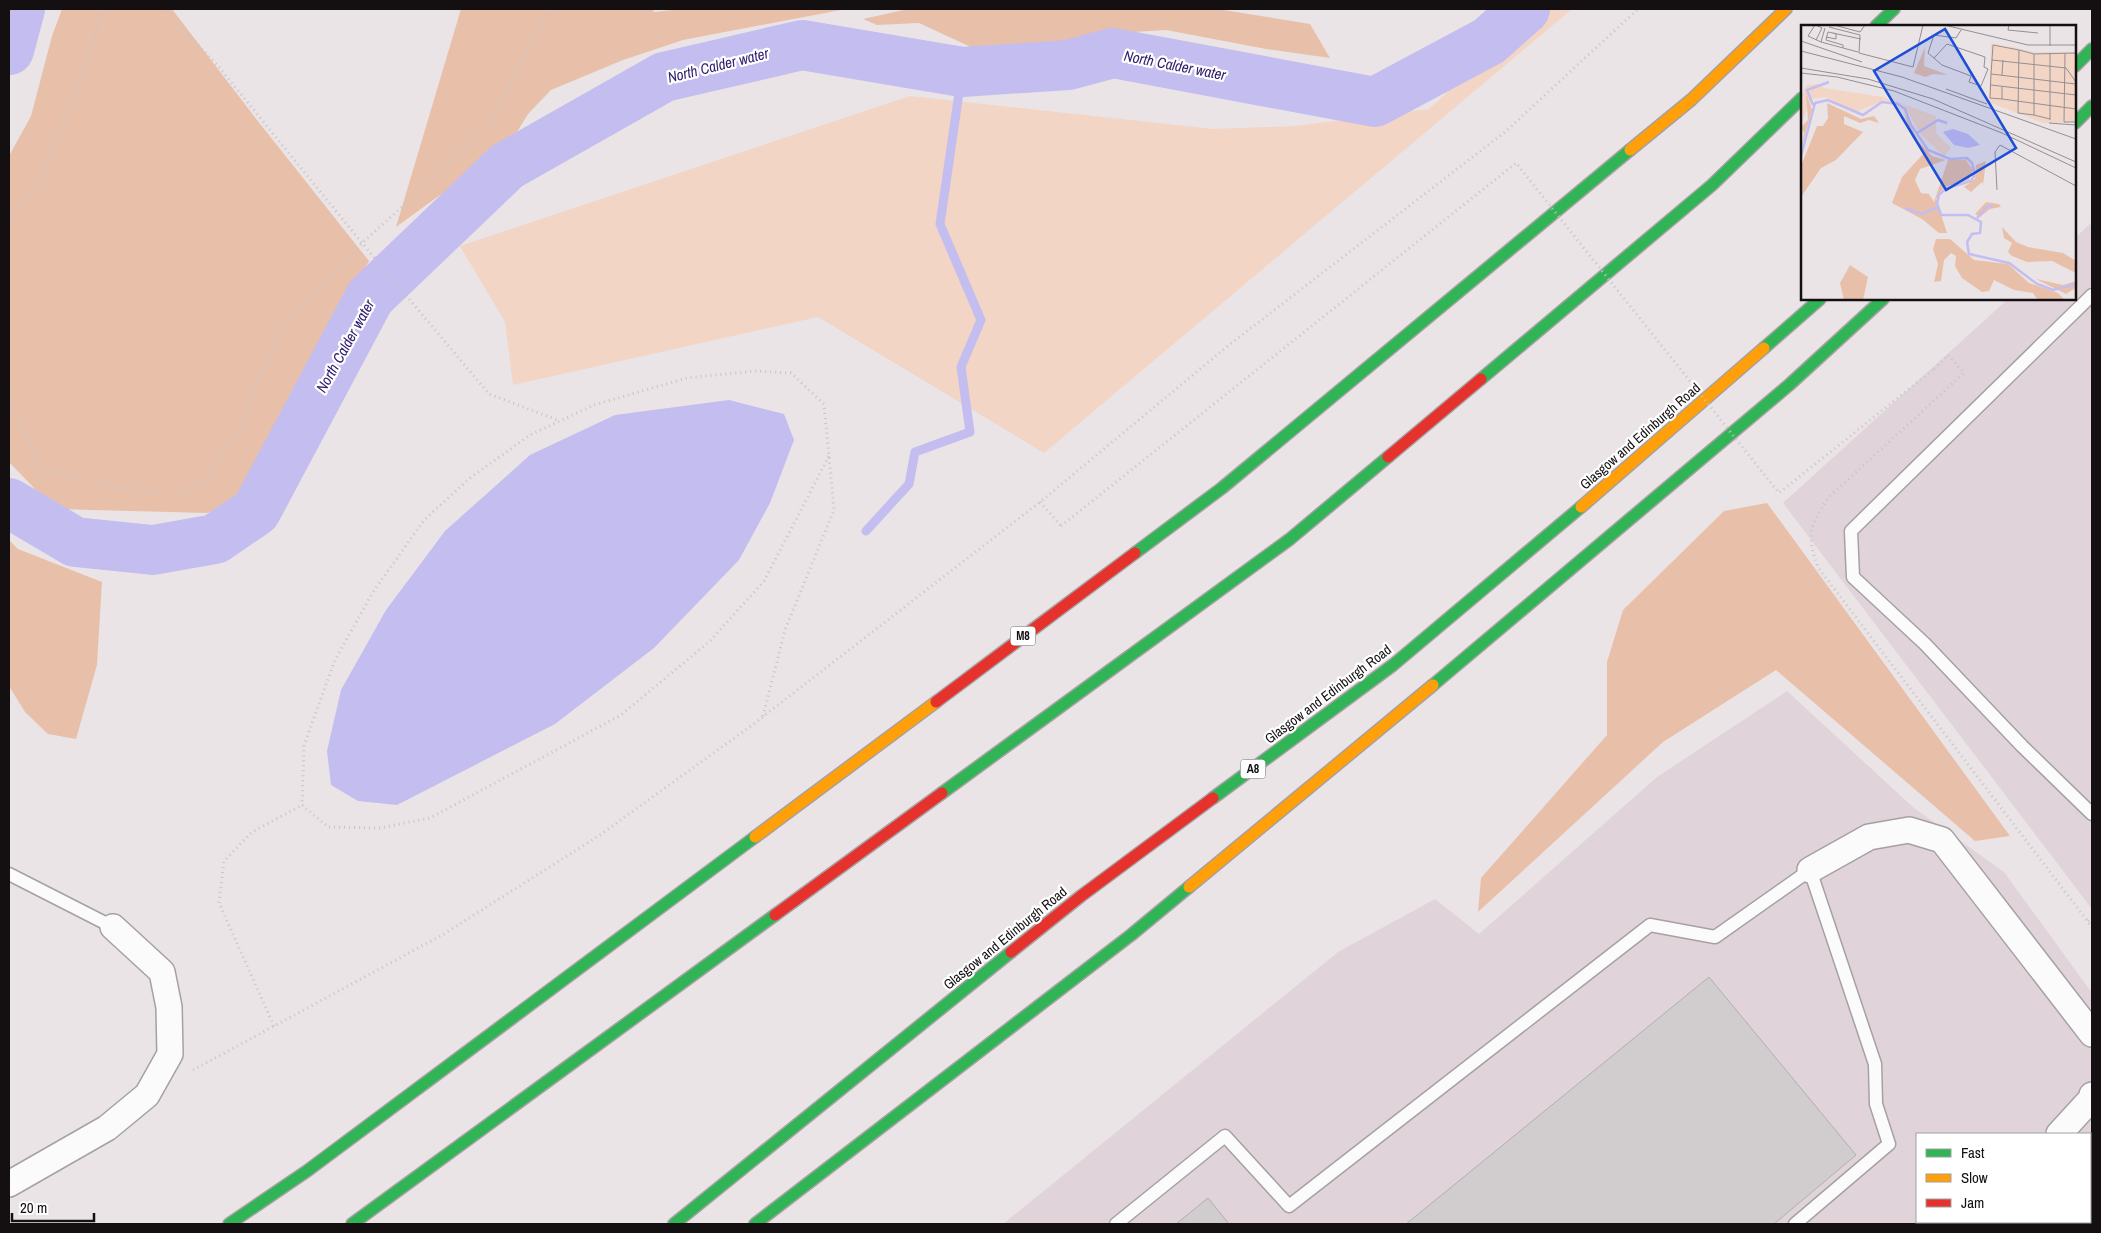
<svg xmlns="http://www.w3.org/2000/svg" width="2101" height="1233" font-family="'Archivo Narrow',sans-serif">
  <rect width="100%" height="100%" fill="#eae4e7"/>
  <!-- built -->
  <g fill="#e0d4da">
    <polygon points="2092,222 2092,909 1783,503 2008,299 2075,299 2075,238"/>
    <polygon points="1787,691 1914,808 2004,872 2092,993 2092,1173 2090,1175 2090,1134 1917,1134 1917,1222 2039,1222 2036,1224 1003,1224 1338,952 1435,899 1479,934 1657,777"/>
  </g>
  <!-- green -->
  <polygon fill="#f3d5c5" points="1538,9 1572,9 1044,453 818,317 513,385 505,322 460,246 910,96 1213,129 1295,126 1429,109"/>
  <!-- forest -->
  <g fill="#e8c0aa">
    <polygon points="62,9 172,9 257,120 369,261 258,462 243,499 207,513 54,509 9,462 9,156 31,116 52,36"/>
    <polygon points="461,9 653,9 654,12 681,9 846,9 683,40 623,60 551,90 528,114 509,145 396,227"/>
    <polygon points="908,9 1217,9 1310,24 1330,58 1266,49 1166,30 1101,34 1065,43 1037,54 975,49 919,23 877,25 863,19"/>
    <polygon points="1767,503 2010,836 1975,841 1776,670 1663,742 1478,912 1481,878 1607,735 1607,662 1623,610 1724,511"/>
    <polygon points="9,540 18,549 102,582 97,665 76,739 48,734 25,712 9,686"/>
  </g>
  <!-- water -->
  <polygon fill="#c4bdef" points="729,400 784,414 794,440 770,503 739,560 654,648 555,724 397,805 358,801 331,785 327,751 341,690 386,610 445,531 530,455 615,415"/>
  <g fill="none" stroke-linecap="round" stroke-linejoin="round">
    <!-- stream -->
    <polyline stroke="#c4bdef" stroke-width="9" points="866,531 909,484 915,452 970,432 961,367 981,320 940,224 962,72"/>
    <!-- river -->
    <g stroke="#c4bdef" stroke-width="50">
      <polyline points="9,50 20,9"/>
      <polyline points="9,503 75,542 153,550 215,539 256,511 370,297 507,166 664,77 802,45 962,72 1068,65 1113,53 1375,102 1489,41 1525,9"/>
    </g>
  </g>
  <!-- building -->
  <g fill="#d1ccce" stroke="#b2aeaf">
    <polygon points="1709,977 1856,1155 1774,1224 1406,1224"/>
    <polygon points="1208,1198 1229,1224 1176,1224"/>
  </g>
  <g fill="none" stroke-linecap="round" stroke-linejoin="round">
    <defs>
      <g id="lane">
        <polyline points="2092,295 1851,531 1853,577 1925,644 2022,746 2092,814"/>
        <polyline points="9,874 113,927"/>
        <polyline points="1116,1224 1225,1136 1289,1206 1650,925 1715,937 1810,870 1875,1064 1876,1104 1889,1144 1795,1224"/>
      </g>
      <g id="street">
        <polyline points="1810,870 1869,837 1909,830 1942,840 2092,1034"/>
        <polyline points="2059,1134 2091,1099 2092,1095"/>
        <polyline points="9,1184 107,1128 147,1095 170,1054 169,1007 162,972 113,927"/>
        <polyline points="1977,1224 1979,1222"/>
      </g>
      <g id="fast">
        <polyline points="1876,26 1894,9"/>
        <polyline points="2075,66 2092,49"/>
        <polyline points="2075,123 2092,106"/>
        <polyline points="1764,348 1820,299"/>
        <polyline points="1481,379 1712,185 1802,98"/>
        <polyline points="1135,553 1222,488 1630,150"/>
        <polyline points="1433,685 1789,385 1883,299"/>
        <polyline points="942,793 1290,539 1388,457"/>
        <polyline points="1213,798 1393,665 1581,507"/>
        <polyline points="229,1224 307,1171 755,837"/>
        <polyline points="352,1224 775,915"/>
        <polyline points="674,1224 1011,952"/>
        <polyline points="755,1224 1131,935 1189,887"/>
      </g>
      <g id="slow">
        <polyline points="1630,150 1691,100 1786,9"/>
        <polyline points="1581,507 1764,348"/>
        <polyline points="755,837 936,702"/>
        <polyline points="1189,887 1433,685"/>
      </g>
      <g id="jam">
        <polyline points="1388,457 1481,379"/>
        <polyline points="936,702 1135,553"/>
        <polyline points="775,915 942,793"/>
        <polyline points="1011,952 1081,896 1213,798"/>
      </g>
    </defs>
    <!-- lane casing -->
    <use href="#lane" stroke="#a5a1a3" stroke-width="15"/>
    <!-- street casing -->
    <use href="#street" stroke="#a5a1a3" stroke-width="28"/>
    <!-- fast casing -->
    <use href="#fast" stroke="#a5a1a3" stroke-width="14"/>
    <!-- slow casing -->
    <use href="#slow" stroke="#a5a1a3" stroke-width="14"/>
    <!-- jam casing -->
    <use href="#jam" stroke="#a5a1a3" stroke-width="14"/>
    <!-- path -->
    <g stroke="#c7c4c6" stroke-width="3" stroke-dasharray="1 4" stroke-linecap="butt">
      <polyline points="164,9 218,66 362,243 489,394 560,421"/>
      <polyline points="9,218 41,179 91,52 101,9"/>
      <path d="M 1934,369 L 1948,355 L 1964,373 L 1828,498 C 1809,527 1806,537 1819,569 L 2092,927"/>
      <polyline points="9,390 10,400 42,471 178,498 206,480 240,430 277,335 362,243 467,148 491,123 548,9"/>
      <polyline points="1040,502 1061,526"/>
      <polyline points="763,716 785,630 834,510 824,404 791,373 754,371 687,378 594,405 530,435 470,478 424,520 373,592 335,660 304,745 302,805 328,827 380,828 430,818 621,715 710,641 764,581 829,456"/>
      <polyline points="2088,921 2092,917"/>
      <polyline points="274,1026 219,903 224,861 252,832 302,805"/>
      <polyline points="193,1070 444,934 600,835 751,726 1040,502 1229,345 1505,132 1638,9"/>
    </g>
    <!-- lane -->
    <use href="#lane" stroke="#fcfbfb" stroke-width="12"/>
    <!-- street -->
    <use href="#street" stroke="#fcfbfb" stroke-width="25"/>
    <!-- fast -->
    <use href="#fast" stroke="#30b455" stroke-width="11"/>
    <!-- slow -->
    <use href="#slow" stroke="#ff9f0a" stroke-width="11"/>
    <!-- jam -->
    <use href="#jam" stroke="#e5322d" stroke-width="11"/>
    <!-- path-bridge -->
    <polyline stroke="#c7c4c6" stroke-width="3" stroke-dasharray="1 4" stroke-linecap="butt" points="1061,526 1516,163 1779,493 1934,369"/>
  </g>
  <g text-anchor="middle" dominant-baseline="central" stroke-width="4.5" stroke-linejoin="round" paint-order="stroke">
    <!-- shield labels -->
    <g fill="#fff" stroke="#5a5859" stroke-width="1">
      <rect x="1010.5" y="626.5" width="25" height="19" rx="4"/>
      <rect x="1240.5" y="759.5" width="25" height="19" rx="4"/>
    </g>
    <g font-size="12" font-weight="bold" fill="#141012">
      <text x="1023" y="636">M8</text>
      <text x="1253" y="769">A8</text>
    </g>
    <!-- street labels -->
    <g font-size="14" fill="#141012" stroke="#fff">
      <text transform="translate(1640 436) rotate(-41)">Glasgow and Edinburgh Road</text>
      <text transform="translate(1328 694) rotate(-37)">Glasgow and Edinburgh Road</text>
      <text transform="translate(1005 938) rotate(-39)">Glasgow and Edinburgh Road</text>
    </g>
    <!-- water labels -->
    <g font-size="15" font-style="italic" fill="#34206f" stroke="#fff">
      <text transform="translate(718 65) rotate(-14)">North Calder water</text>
      <text transform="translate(1175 65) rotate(11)">North Calder water</text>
      <text transform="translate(345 346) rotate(-61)">North Calder water</text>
    </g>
  </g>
  <!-- overview -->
  <g transform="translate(1801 25)">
    <rect width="275" height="275" fill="#eae4e7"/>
    <path d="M 190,18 L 234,27 L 275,27 L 275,97 L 242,98 L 188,77 ZM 17,59 L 23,63 L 82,72 L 135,91 L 135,108 L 150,123 L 143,131 L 120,110 L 103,80 L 84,75 L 55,87 L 25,72 L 10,74 L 0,100 L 0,71 L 6,60 Z" fill="#f3d5c5"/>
    <path d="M 124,22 L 123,41 L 147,50 L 132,49 L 124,52 L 113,48 ZM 5,68 L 11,85 L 0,124 L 3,108 L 0,102 L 7,95 ZM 26,78 L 60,94 L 73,91 L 78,98 L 68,95 L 59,98 L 43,91 L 43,99 L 62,107 L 35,135 L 20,143 L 0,172 L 0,141 L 16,101 L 22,101 L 27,93 ZM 103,88 L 117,116 L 114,113 L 131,131 L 145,135 L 119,144 L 114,155 L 120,168 L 128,169 L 133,177 L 147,135 L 165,135 L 172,145 L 168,155 L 143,162 L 135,174 L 146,208 L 138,208 L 121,194 L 91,178 L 101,152 L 123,128 L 111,112 ZM 185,136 L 182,160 L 181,157 L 170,167 L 163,162 L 174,154 L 175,140 ZM 185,177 L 198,179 L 200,182 L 189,184 L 179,192 L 174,189 ZM 201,202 L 215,217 L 227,222 L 262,228 L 275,236 L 275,248 L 251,236 L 226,237 L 211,231 L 207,227 L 211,218 L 203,213 ZM 135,214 L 149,214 L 173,235 L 207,239 L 228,258 L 257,268 L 264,275 L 237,275 L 232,268 L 213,265 L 193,255 L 188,266 L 181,267 L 161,253 L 154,241 L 155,231 L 150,228 L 143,235 L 140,256 L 133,257 L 137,239 L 132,224 ZM 49,240 L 67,252 L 62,275 L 43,275 L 39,258 ZM 235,254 L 262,260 L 275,256 L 275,266 L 273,264 L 265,269 Z" fill="#e8c0aa"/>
    <path d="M 152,104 L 167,109 L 179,120 L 167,123 L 153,120 L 142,107 Z" fill="#c4bdef"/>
    <path fill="none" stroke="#c4bdef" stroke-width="2.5" d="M 12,80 L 6,65 L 28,57M 116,108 L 137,95 L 146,98M 0,131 L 14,78 L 27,75 L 62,90 L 81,77 L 97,79 L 104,84 L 110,100 L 127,125 L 149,134 L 166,133 L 171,138 L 174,149 L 170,156 L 144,164 L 138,170 L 136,178 L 140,190 L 167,190 L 180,197 L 179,208 L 171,209 L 166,217 L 168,229 L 208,238 L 236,259 L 252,265 L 275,259M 104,183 L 121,189 L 137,182M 176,193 L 186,182 L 192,181"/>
    <path fill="none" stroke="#948f92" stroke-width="1" d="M 14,0 L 7,11 L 20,17M 15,0 L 21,3 L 15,15M 33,0 L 59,7 L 64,0M 143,0 L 227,20 L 275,20M 208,0 L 207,5 L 237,8M 28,2 L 59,10 L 58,28 L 112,42 L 122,0M 24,3 L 20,17 L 57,27M 25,12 L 35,14 L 35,9 L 32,8M 0,16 L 61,37M 249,21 L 249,0M 42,23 L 42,20 L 25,15 L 27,7 L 60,14M 0,26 L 101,52 L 275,114M 264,28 L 263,97 L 275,97M 233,29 L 233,90 L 217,88 L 218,25 L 233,29 L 275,28M 133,33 L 146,19 L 184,32 L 183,42 L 187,44 L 180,61 L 168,57 L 170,51 L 141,40 L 127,28 L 133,10 L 155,13 L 160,5M 191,35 L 265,43 L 275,57M 0,43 L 67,54 L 132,74 L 275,137M 0,48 L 36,52 L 93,66 L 201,108 L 275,143M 190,49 L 192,20 L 218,25M 201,50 L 202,35M 190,60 L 275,70M 201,61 L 201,74 L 275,84M 145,64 L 186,79M 201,74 L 189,73 L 190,49 L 275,59M 233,90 L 249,94M 249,95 L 249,28M 248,98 L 275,100M 196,165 L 194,127 L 199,120 L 275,161"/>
    <path fill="#1d4ed8" fill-opacity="0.15" stroke="#1d4ed8" stroke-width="2.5" d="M 144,4 L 215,123 L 145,165 L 73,46 Z"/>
    <rect width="275" height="275" fill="none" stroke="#141012" stroke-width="2.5"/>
  </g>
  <!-- border -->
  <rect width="2101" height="1233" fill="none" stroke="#141012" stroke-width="20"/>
  <!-- legend -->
  <rect x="1916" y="1133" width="175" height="90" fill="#ffffff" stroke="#a19fa0"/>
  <rect x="1926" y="1149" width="25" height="8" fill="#30b455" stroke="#a19fa0"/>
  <text x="1961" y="1158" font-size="15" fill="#141012">Fast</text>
  <rect x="1926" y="1174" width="25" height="8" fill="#ff9f0a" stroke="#a19fa0"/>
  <text x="1961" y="1183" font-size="15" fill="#141012">Slow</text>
  <rect x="1926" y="1199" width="25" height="8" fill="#e5322d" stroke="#a19fa0"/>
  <text x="1961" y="1208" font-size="15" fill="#141012">Jam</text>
  <!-- scale -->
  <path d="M12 1213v8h82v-8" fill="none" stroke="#141012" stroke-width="2.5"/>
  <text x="20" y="1213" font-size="15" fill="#141012" stroke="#ffffff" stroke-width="4" paint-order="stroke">20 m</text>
</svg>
